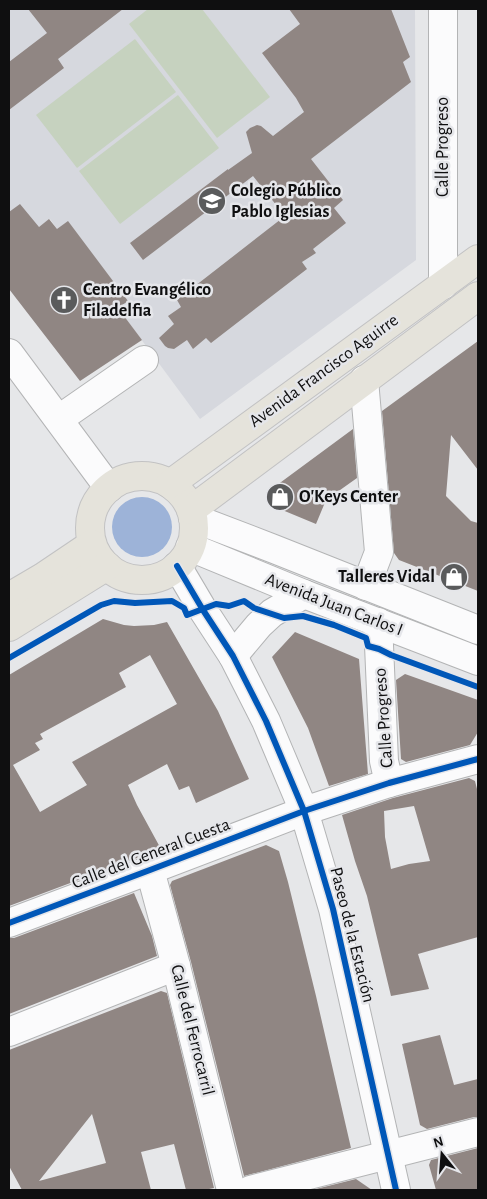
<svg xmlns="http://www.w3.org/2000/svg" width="487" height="1199" font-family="'Alegreya Sans',sans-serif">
  <rect width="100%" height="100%" fill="#e6e7e9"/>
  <!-- built -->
  <polygon fill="#d6d8de" points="9,9 415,9 416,260 200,419 118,308 71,249 50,219 9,248"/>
  <!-- green -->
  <g fill="#c6d2bf">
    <polygon points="148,9 202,9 270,97 217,138 129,24"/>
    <polygon points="135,39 176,92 77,168 36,115"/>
    <polygon points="178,95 219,148 120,224 79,171"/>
  </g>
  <!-- water -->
  <circle fill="#9db3d8" cx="142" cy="527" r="30"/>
  <!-- building -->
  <g fill="#908683" fill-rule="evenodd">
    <polygon points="28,9 123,9 58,59 64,68 9,110 9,62 47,33"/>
    <polygon points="289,9 391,9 410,57 403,62 411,82 311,159 343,200 334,208 346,223 313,249 316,253 302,262 307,269 211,343 206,338 193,349 187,340 174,349 168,348 165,346 159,338 174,324 168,316 181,307 177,300 285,216 253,176 143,260 130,243 228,169 228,170 252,153 246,132 250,128 257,125 261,126 273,136 304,112 296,98 262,53 300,24"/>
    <polygon points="20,204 39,227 49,219 57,229 68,221 128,301 118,308 142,340 80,381 9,289 9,212"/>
    <polygon points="478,341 478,470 451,435 446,496 471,521 478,523 478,591 399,560 394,553 382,411"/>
    <polygon points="353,429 357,478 326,500 316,524 275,507 273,488"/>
    <path d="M 103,619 L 124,625 L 134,626 L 154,625 L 167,622 L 218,711 L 249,779 L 196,803 L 189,786 L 179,790 L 167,764 L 128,785 L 137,805 L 161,849 L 9,906 L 9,675 ZM 150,655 L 177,704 L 72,762 L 87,785 L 40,812 L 13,765 L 40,750 L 35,743 L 43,739 L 40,734 L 126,687 L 119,673 Z"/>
    <polygon points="295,632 359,659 368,774 329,786 308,728 272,657"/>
    <polygon points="405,674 478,700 478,732 470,745 406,762 401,759 396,680"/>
    <path d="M 469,778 L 475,781 L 478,793 L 478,937 L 418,954 L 429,989 L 391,996 L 367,896 L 355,861 L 342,815 L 393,798 ZM 414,806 L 430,861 L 409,864 L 391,869 L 385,837 L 384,811 Z"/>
    <polygon points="266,845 279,851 288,882 316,996 351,1148 244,1176 191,962 170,885 172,881"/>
    <polygon points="134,893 152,936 157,956 9,1014 9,938 14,938"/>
    <path d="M 161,991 L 167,993 L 214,1188 L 204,1190 L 186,1190 L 174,1144 L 141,1152 L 151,1190 L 22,1190 L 9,1166 L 9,1050 ZM 92,1114 L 106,1163 L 39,1181 Z"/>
    <polygon points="440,1035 454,1085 478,1079 478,1117 474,1117 427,1129 420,1125 402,1044"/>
    <polygon points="478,1148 478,1190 436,1190 429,1165 431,1160"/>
    <polygon points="356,1179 372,1190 312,1190"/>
  </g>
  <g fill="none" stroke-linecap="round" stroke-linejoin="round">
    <defs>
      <g id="minor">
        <polyline points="443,285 443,9"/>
        <polyline points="9,353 109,488"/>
        <polyline points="364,380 379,552 366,586"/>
        <polyline points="59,419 144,360"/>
        <polyline points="193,518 274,549 478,630"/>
        <polyline points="190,547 304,594 478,661"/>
        <polyline points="177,566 203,610 233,656 266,721 304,811 333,909 396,1190"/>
        <polyline points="378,622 384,761 389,783"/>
        <polyline points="233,656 259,625 272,613 304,594"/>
        <polyline points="150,870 176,966 231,1190"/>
        <polyline points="9,923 150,870 304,811 389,783 478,759"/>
        <polyline points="9,1032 176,966"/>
        <polyline points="250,1190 478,1132"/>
      </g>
      <g id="major">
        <circle cx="142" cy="528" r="52"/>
        <polyline points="170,484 478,259"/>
        <polyline points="191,510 478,296"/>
        <polyline points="9,597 43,577 92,544"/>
        <polyline points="9,627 107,566"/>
      </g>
    </defs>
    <!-- minor casing -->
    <use href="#minor" stroke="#b3b4b5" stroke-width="30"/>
    <!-- major casing -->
    <use href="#major" stroke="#c2c2c3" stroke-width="30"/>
    <!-- minor -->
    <use href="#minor" stroke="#fbfbfc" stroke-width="28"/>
    <!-- major -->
    <use href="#major" stroke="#e5e3db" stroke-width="28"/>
    <defs>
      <g id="cycleway">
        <polyline points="177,566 203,610 233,656 266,721 304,811 333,909 396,1190"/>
        <polyline points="9,658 101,605 114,601 135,603 172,601 184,608 187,615 216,604 229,606 244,601 254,608 284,618 303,616 334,625 366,638 368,646 379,649 391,655 478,687"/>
        <polyline points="9,923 150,870 304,811 389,783 478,759"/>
      </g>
    </defs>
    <!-- cycleway casing -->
    <use href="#cycleway" stroke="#e5e6ea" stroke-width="9"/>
    <!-- cycleway -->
    <use href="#cycleway" stroke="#0057b8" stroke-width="6"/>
  </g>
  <!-- icons -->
  <defs>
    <symbol id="school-disc" viewBox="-11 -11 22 22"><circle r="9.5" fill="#5a5b5c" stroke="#e5e6ea"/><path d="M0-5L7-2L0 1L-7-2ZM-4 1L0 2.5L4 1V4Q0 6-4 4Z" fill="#fff"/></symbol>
    <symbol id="church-disc" viewBox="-11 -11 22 22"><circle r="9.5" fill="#5a5b5c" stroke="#e5e6ea"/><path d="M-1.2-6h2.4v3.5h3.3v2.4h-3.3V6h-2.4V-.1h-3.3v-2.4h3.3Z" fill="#fff"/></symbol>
    <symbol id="shop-disc" viewBox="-11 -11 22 22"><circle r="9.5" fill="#5a5b5c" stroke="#e5e6ea"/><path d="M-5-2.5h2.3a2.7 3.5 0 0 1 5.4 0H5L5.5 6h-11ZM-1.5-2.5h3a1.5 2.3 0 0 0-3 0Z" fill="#fff"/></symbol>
  </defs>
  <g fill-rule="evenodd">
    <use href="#school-disc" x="196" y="185" width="32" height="32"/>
    <use href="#church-disc" x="48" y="284" width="32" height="32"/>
    <use href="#shop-disc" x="264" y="481" width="32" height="32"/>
    <use href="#shop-disc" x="438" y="561" width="32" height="32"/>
  </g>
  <g text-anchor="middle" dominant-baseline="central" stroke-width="5" stroke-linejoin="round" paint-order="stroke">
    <!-- street labels -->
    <g font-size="18" fill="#0f0f10" stroke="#e5e6ea">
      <text transform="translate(443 147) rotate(-90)">Calle Progreso</text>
      <text transform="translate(324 371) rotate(-36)">Avenida Francisco Aguirre</text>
      <text transform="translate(334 605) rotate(21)">Avenida Juan Carlos I</text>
      <text transform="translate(384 718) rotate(-94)">Calle Progreso</text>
      <text transform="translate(151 854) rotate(-21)">Calle del General Cuesta</text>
      <text transform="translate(352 935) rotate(76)">Paseo de la Estación</text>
      <text transform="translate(192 1030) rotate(76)">Calle del Ferrocarril</text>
    </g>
    <!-- poi labels -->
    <g font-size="18" font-weight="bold" fill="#0f0f10" stroke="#e5e6ea" text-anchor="start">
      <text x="231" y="191">Colegio Público<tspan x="231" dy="21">Pablo Iglesias</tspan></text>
      <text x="83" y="290">Centro Evangélico<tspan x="83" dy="21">Filadelfia</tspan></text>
      <text x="299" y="497">O'Keys Center</text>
      <text x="435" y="577" text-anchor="end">Talleres Vidal</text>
    </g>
  </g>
  <!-- border -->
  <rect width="487" height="1199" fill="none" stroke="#0f0f10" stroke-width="20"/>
  <!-- north arrow -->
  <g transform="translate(442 1154) rotate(343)" stroke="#e5e6ea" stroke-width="4" paint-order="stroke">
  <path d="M0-4L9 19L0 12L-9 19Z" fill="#0f0f10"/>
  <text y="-8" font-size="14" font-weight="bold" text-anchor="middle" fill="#0f0f10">N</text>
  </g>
</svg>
